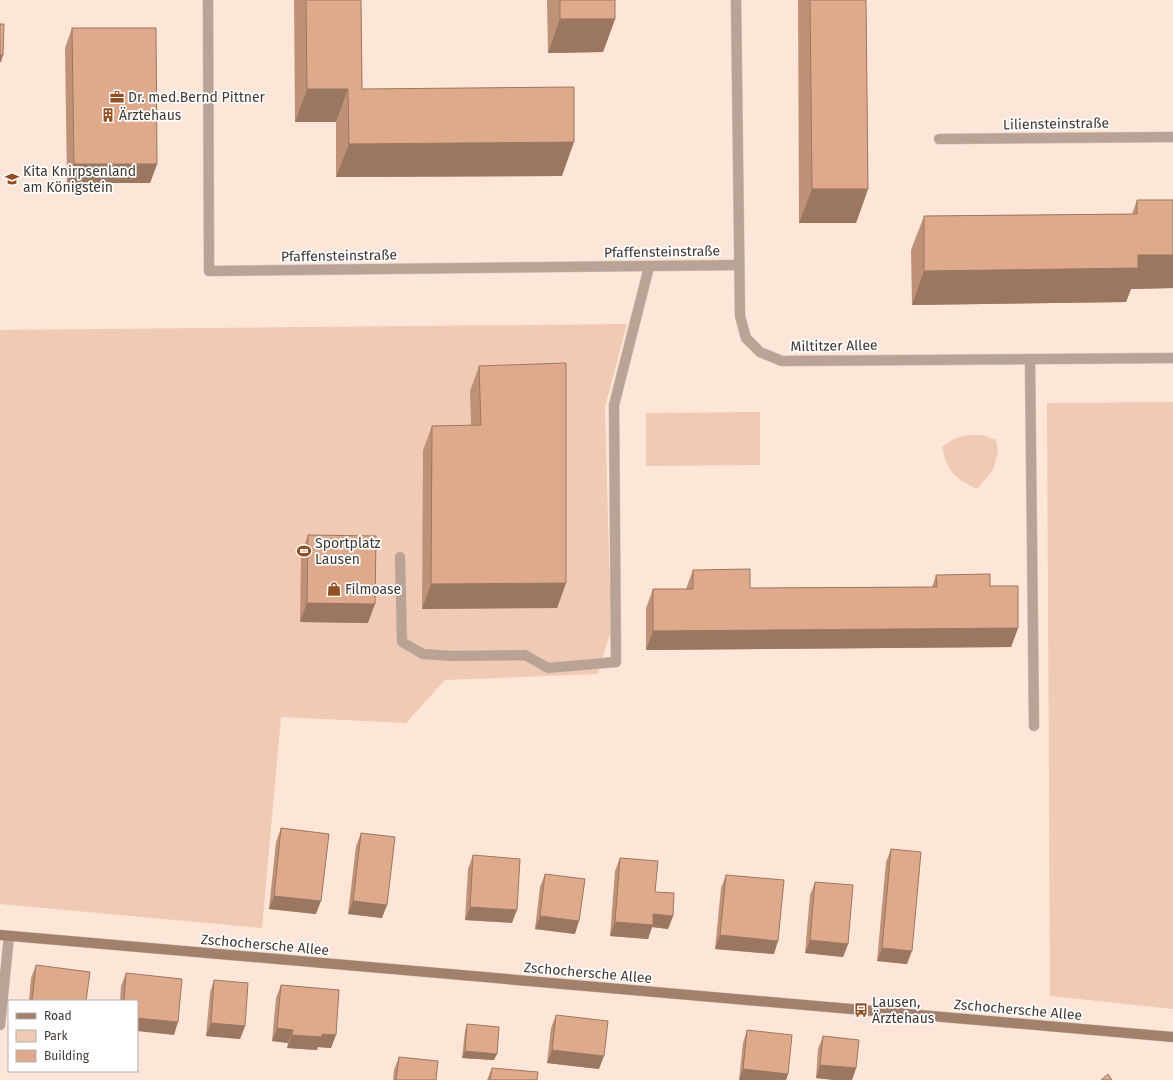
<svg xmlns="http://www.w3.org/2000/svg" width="1173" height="1080" font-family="'Fira Sans',sans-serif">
  <rect width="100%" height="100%" fill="#fde6d8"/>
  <!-- green -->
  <g fill="#f0cab4">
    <polygon points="627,324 605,407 611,630 598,674 445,680 406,723 281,717 262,928 0,904 0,330"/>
    <polygon points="1173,402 1173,1009 1050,996 1047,403"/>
    <polygon points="760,412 760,465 646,466 646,413"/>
    <path d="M 970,435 L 982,435 L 996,440 L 998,452 L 993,470 L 977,489 C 953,477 948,473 942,447 L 955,438 Z"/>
  </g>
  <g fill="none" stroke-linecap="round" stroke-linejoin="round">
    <defs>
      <g id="lane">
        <polyline points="1030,359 1034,726"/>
        <polyline points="400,557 402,642 423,654 451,656 525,655 548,668 616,662 614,405 649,267"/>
        <polyline points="0,1025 9,936"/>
      </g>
      <g id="street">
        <polyline points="208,0 209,271 739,265"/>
        <polyline points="736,0 740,316 746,338 760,352 782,361 1173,358"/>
        <polyline points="939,139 1173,137"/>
      </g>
      <polyline id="secondary" points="0,935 1173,1037"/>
    </defs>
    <!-- lane casing -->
    <use href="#lane" stroke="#d7c3b7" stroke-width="11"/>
    <!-- street casing -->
    <use href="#street" stroke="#d7c3b7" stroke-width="11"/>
    <!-- secondary casing -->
    <use href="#secondary" stroke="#d7c3b7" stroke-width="11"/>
    <!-- lane -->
    <use href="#lane" stroke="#baa395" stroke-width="10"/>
    <!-- street -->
    <use href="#street" stroke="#baa395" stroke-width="10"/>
    <!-- secondary -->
    <use href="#secondary" stroke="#a1806c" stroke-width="10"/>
  </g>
  <!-- wall -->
  <g fill="#bf9278">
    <polygon points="294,0 361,0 362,89 562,176 336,177 336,122 295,122"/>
    <polygon points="547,0 615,0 615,19 603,52 548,53"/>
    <polygon points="798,0 866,0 868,189 856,223 799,223"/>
    <polygon points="72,28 157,164 150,183 67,183 65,48"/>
    <polygon points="1137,200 1173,200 1173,288 1131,289 1126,302 912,305 911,250 924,216 1132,214"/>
    <polygon points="479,366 566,583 557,608 422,609 423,450 432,426 471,425 470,391"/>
    <polygon points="308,535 368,623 300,622 301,555"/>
    <polygon points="693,570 750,588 932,587 936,575 990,586 1018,628 1011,647 646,650 646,608 653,589 686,589"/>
    <polygon points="281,828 316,914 269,909 276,842"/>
    <polygon points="361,833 382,918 348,914 356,846"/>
    <polygon points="891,849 907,964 877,961 886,862"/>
    <polygon points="473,855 512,923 465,920 468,869"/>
    <polygon points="620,858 655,892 673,916 668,929 652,927 648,939 610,936 615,871"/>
    <polygon points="545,874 575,934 535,929 540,887"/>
    <polygon points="726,875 774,954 715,949 721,888"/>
    <polygon points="815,882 848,944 843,957 805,953 810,895"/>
    <polygon points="36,965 86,1001 29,1001 31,978"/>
    <polygon points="126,973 174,1035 137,1001 120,1001 121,986"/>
    <polygon points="214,980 245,1026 240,1039 206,1036 210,993"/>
    <polygon points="281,985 331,1048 318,1047 317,1050 287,1048 288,1043 272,1041 276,998"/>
    <polygon points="556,1015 599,1069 547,1063 551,1028"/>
    <polygon points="467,1024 494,1060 462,1058 465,1031"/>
    <polygon points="747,1030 788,1074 786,1080 739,1080 743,1043"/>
    <polygon points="823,1036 856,1068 852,1080 834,1080 816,1078 818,1049"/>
    <polygon points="399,1057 436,1080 393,1080 394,1070"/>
    <polygon points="492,1068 537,1080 487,1080"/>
  </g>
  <!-- shaded-wall -->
  <g fill="#9b7761">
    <polygon points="560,19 615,19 603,52 548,53"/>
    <polygon points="0,55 3,55 1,62 0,62"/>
    <polygon points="307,89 348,89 336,122 295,122"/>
    <polygon points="574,142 562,176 336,177 349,144"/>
    <polygon points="74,164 157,164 150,183 67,183"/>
    <polygon points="812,189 868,189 856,223 799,223"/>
    <polygon points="1138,255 1173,255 1173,288 1131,289 1126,302 912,305 924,271"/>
    <polygon points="566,583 557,608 422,609 431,584"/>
    <polygon points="307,603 375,604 368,623 300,622"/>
    <polygon points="1018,628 1011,647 646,650 653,631"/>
    <polygon points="274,896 321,901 316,914 269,909"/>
    <polygon points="353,901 387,905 382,918 348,914"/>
    <polygon points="470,907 517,910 512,923 465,920"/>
    <polygon points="653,914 673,916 668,929 652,927 648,939 610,936 615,922"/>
    <polygon points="540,916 579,921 575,934 535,929"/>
    <polygon points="720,935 778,941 774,954 715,949"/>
    <polygon points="810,940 848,944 843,957 805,953"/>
    <polygon points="882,948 912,951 907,964 877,961"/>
    <polygon points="137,1018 178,1022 174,1035 137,1031"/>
    <polygon points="211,1023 245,1026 240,1039 206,1036"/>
    <polygon points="277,1028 293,1030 288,1043 272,1041"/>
    <polygon points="322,1034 336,1035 331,1048 318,1047 317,1050 287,1048 292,1035"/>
    <polygon points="552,1050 604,1056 599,1069 547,1063"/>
    <polygon points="465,1051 497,1054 494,1060 462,1058"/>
    <polygon points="820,1065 856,1068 852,1080 834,1080 816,1078"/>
    <polygon points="743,1069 788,1074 786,1080 739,1080"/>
  </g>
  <!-- building -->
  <g fill="#deaa8b" stroke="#9b7761">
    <polygon points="306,0 361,0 362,89 574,87 574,142 349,144 348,89 307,89"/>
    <rect x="560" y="0" width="55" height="19"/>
    <polygon points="810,0 866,0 868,189 812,189"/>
    <polygon points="0,24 4,24 3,55 0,55"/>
    <polygon points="72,28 156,28 157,164 74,164"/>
    <polygon points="1137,200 1173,200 1173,255 1138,255 1138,268 924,271 924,216 1137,214"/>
    <polygon points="566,363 566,583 431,584 432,426 481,425 479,366"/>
    <polygon points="308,535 376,536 375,604 307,603"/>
    <polygon points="750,569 750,588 937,587 936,575 990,574 990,586 1018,586 1018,628 653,631 653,589 693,589 693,570"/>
    <polygon points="281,828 329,834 321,901 274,896"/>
    <polygon points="361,833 395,837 387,905 353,901"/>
    <polygon points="891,849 921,852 912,951 882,948"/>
    <polygon points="473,855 520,859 517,910 470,907"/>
    <polygon points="620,858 658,861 655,892 674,893 673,916 653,914 653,925 615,922"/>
    <polygon points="545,874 585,879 579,921 540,916"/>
    <polygon points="726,875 784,880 778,941 720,935"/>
    <polygon points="815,882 853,885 848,944 810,940"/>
    <polygon points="36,965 90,972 86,1001 32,1001"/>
    <polygon points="126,973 182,979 178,1022 137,1018 137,1001 124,1001"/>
    <polygon points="214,980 248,983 245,1026 211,1023"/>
    <polygon points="281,985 339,990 336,1035 322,1034 322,1037 292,1035 293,1030 277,1028"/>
    <polygon points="556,1015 608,1021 604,1056 552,1050"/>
    <polygon points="467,1024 499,1027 497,1054 465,1051"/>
    <polygon points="747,1030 792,1035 788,1074 743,1069"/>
    <polygon points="823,1036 859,1040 856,1068 820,1065"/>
    <polygon points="399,1057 438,1061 436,1080 396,1080"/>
    <polygon points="492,1068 538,1072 537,1080 490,1080"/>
    <polygon points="1108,1074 1112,1080 1101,1080"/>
  </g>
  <!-- icons -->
  <defs>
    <symbol id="office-bare" viewBox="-9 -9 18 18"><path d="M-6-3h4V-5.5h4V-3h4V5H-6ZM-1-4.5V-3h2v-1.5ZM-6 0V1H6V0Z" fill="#934f21" stroke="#fff" stroke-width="2.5" paint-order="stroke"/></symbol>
    <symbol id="building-bare" viewBox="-9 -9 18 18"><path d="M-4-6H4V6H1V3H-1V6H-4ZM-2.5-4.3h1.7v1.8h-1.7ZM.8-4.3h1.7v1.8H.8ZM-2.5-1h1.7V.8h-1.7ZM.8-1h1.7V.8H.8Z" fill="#934f21" stroke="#fff" stroke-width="2.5" paint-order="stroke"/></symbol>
    <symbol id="school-bare" viewBox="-9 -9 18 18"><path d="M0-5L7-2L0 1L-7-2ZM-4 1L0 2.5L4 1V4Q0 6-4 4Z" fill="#934f21" stroke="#fff" stroke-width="2.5" paint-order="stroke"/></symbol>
    <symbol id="stadium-bare" viewBox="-9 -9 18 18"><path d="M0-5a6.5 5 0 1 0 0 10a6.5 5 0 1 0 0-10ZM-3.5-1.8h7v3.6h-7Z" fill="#934f21" stroke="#fff" stroke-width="2.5" paint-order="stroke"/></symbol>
    <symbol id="shop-bare" viewBox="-9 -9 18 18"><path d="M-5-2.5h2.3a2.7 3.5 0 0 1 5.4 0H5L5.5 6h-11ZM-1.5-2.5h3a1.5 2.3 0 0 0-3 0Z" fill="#934f21" stroke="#fff" stroke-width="2.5" paint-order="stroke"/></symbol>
    <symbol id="bus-bare" viewBox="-9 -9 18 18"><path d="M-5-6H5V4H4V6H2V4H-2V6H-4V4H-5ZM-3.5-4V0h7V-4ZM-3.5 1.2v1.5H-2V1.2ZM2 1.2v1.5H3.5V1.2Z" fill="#934f21" stroke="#fff" stroke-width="2.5" paint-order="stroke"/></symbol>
  </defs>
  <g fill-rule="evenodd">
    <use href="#office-bare" x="107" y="87" width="20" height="20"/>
    <use href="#building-bare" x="98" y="105" width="20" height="20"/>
    <use href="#school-bare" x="2" y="169" width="20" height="20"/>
    <use href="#stadium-bare" x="294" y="541" width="20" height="20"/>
    <use href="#shop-bare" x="324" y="579" width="20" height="20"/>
    <use href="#bus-bare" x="851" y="1000" width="20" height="20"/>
  </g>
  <g text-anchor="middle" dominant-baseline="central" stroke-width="3.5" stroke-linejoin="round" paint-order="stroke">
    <!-- poi labels -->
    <g font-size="14" fill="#413833" stroke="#fff" text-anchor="start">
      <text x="128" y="97">Dr. med.Bernd Pittner</text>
      <text x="119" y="115">Ärztehaus</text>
      <text x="23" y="171">Kita Knirpsenland<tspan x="23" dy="16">am Königstein</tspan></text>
      <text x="315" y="543">Sportplatz<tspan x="315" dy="16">Lausen</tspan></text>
      <text x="345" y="589">Filmoase</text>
      <text x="872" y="1002">Lausen,<tspan x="872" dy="16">Ärztehaus</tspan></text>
    </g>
    <!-- street labels -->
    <g font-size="14" fill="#413833" stroke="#fff">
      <text transform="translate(1056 124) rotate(-1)">Liliensteinstraße</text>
      <text transform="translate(662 252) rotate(-1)">Pfaffensteinstraße</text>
      <text transform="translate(339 256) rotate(-1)">Pfaffensteinstraße</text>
      <text transform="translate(834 346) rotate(-1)">Miltitzer Allee</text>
      <text transform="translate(265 945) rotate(5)">Zschochersche Allee</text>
      <text transform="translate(588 973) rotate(5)">Zschochersche Allee</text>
      <text transform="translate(1018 1010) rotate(5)">Zschochersche Allee</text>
    </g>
  </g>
  <!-- legend -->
  <rect x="8" y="1000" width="130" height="72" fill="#ffffff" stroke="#b3afad"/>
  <rect x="16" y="1013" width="20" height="6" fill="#a1806c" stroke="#b3afad"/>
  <text x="44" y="1020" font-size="12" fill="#413833">Road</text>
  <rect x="16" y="1030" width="20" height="12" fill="#f0cab4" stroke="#b3afad"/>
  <text x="44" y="1040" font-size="12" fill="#413833">Park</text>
  <rect x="16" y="1050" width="20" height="12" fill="#deaa8b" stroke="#b3afad"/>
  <text x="44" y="1060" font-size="12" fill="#413833">Building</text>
</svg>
